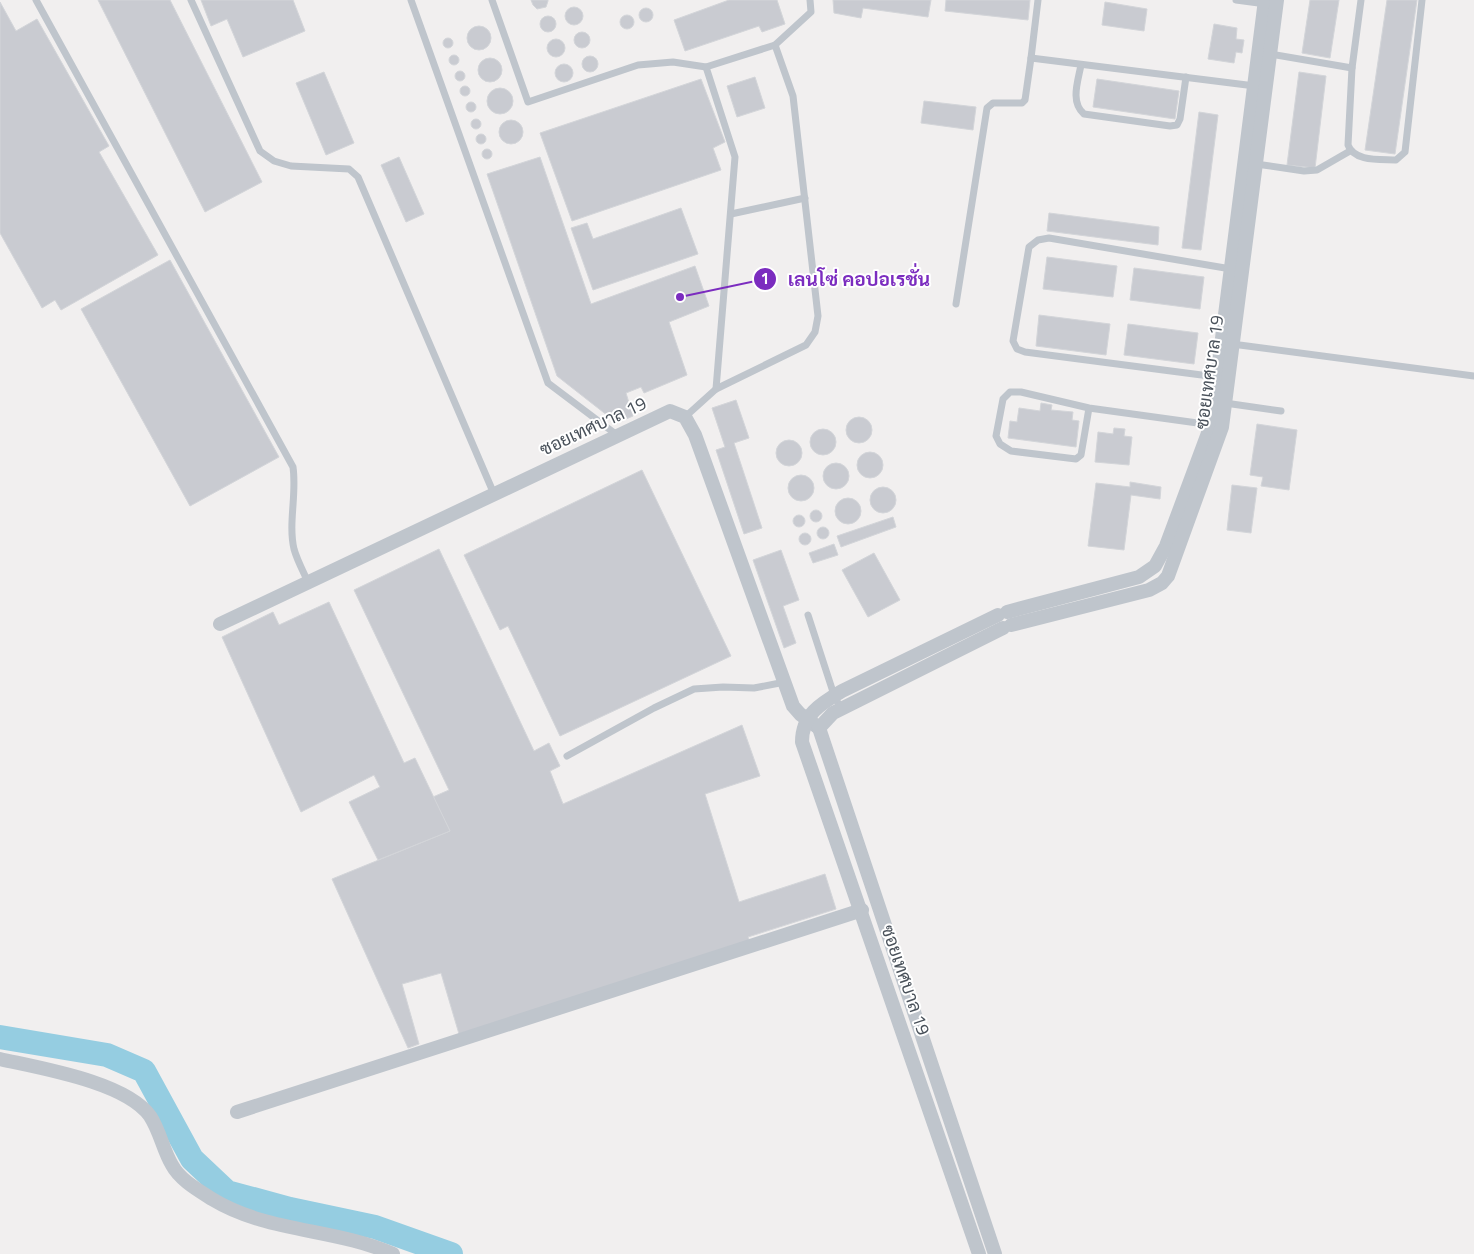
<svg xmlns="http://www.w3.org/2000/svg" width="1474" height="1254" font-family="'Titillium Web',Sarabun,sans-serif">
  <rect width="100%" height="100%" fill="#f1efef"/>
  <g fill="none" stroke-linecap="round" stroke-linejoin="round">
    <!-- river -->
    <polyline stroke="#95cde1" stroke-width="24" points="0,1037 107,1055 144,1071 192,1159 227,1192 290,1209 375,1227 451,1254"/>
  </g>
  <!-- building -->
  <g fill="#c9cbd1" stroke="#d3d5d9">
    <polygon points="98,0 170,0 262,182 205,212"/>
    <polygon points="201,0 293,0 305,31 243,57 227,19 211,26"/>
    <polygon points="531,0 548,0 548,1 546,7 537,9 533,5"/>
    <polygon points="729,0 777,0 785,24 762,32 759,26 685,51 674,20"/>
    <polygon points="833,0 931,0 928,17 863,8 861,18 834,13"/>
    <polygon points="946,0 1030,0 1028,20 945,11"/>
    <polygon points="1310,0 1339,0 1330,58 1302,53"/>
    <polygon points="1387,0 1417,0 1395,154 1365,150"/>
    <polygon points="0,2 16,31 37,19 109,146 99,152 158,255 61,310 55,300 42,308 0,233"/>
    <polygon points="1105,2 1147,9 1144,31 1102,25"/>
    <circle cx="574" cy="16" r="9"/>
    <circle cx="646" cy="15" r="7"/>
    <circle cx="627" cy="22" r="7"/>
    <circle cx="548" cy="24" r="8"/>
    <polygon points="1214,24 1237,28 1236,39 1244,40 1242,53 1236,52 1234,63 1208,59"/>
    <circle cx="479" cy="38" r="12"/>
    <circle cx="582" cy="40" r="8"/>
    <circle cx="448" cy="43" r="5"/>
    <circle cx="556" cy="48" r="9"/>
    <circle cx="454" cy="60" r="5"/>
    <circle cx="590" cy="64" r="8"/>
    <circle cx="490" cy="70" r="12"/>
    <circle cx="564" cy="73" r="9"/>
    <circle cx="460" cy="76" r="5"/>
    <polygon points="324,72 354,143 326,155 296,83"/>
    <polygon points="1299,72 1326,76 1315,168 1287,165"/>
    <polygon points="755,77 765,108 737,117 727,86"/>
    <polygon points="701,79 725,142 713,148 721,170 572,221 540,133"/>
    <polygon points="1097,79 1179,91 1175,119 1093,107"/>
    <circle cx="465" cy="91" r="5"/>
    <circle cx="500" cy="101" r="13"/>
    <polygon points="924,101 976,107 973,130 921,123"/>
    <circle cx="471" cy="107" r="5"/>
    <polygon points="1199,112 1218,115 1201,250 1182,248"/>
    <circle cx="476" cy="124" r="5"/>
    <circle cx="511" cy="132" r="12"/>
    <circle cx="481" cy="139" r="5"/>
    <circle cx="487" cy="154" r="5"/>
    <polygon points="399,157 424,214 406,222 381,165"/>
    <polygon points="540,157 591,304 695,266 709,306 669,322 687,375 644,393 641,387 626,393 633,416 617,423 557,376 487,174"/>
    <polygon points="681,208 698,254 593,290 571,228 587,223 593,239"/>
    <polygon points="1049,213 1159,227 1158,245 1047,231"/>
    <polygon points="1047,257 1117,266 1113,297 1043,289"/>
    <polygon points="170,260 279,457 190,506 81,309"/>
    <polygon points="1134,268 1204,277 1200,309 1130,300"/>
    <polygon points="1039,315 1110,324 1106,355 1036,346"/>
    <polygon points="1128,324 1198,333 1194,364 1124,355"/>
    <polygon points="736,400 749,438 734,443 762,528 744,534 716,450 725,447 712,408"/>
    <polygon points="1041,403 1052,405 1051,410 1073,412 1072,420 1079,421 1076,447 1008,438 1010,421 1017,422 1019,408 1040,411"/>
    <circle cx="859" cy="430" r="13"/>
    <polygon points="1257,424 1297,430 1289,490 1261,486 1263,477 1250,475"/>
    <polygon points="1114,428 1125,429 1124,436 1132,437 1129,465 1095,462 1098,432 1113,434"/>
    <circle cx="823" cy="442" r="13"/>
    <circle cx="789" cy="453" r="13"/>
    <circle cx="870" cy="465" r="13"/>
    <circle cx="836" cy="476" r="13"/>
    <polygon points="642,470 731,656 560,736 508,626 500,630 464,555"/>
    <circle cx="801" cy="488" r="13"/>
    <polygon points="1130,482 1161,487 1160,499 1131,495 1124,550 1088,546 1096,483 1130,487"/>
    <polygon points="1232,485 1257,488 1251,533 1227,530"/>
    <circle cx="883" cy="500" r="13"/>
    <circle cx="848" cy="511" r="13"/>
    <circle cx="816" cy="516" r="6"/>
    <circle cx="799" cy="521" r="6"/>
    <polygon points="893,517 896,527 841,547 837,536"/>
    <circle cx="823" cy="533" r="6"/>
    <circle cx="805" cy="539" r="6"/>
    <polygon points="834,544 838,555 813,563 809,553"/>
    <polygon points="439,549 534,751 549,743 560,766 550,771 563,804 742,725 760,776 705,794 739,902 825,874 836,909 748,937 750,942 459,1034 441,973 402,984 419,1044 408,1048 332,879 450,831 433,797 449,790 354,590"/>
    <polygon points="781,550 799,600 783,606 796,643 784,648 753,560"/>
    <polygon points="874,553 900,600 868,617 842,570"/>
    <polygon points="329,602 404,763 415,758 450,831 378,860 349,802 380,787 374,775 301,812 222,637 273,612 279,625"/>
  </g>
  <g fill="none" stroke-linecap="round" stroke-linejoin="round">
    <!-- lane -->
    <g stroke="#bfc5cc" stroke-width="7">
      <path d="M 36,0 L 293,467 C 297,494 288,523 294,549 C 297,560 303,571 308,582"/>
      <polyline points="191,0 260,151 274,161 291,166 349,169 358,177 494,494"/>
      <polyline points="411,0 548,383 617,435"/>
      <polyline points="492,0 528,102 638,65 673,62 706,67"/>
      <polyline points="1236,0 1266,4"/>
      <path d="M 1361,0 L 1352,68 L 1348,145 C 1354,162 1381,159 1396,160 L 1405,152 L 1422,0"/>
      <polyline points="1270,54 1352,68"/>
      <polyline points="1031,58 1038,0"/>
      <path d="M 1081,65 C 1078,81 1070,102 1084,114 L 1170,126 L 1177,125 L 1180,119 L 1186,77"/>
      <polyline points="1256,164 1304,171 1317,170 1350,151"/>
      <polyline points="731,214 805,198"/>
      <polyline points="956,304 987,108 993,103 1022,103 1025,100 1031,58 1255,86"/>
      <polyline points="1232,344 1474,376"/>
      <polyline points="1217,377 1025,352 1017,349 1013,341 1029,247 1038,240 1049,238 1231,269"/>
      <polyline points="716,389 806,345 815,332 818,316 793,96 775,45"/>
      <polyline points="1225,403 1281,411"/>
      <polyline points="1089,408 1081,455 1076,459 1011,451 1000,444 996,436 1003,399 1010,392 1021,392 1089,408 1212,425"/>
      <polyline points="685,417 716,389 735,157 706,67 775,45 811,12 810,0"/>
      <polyline points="808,615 834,695 841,709"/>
      <polyline points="567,756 654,708 694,689 723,687 754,688 785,682"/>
    </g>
    <!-- street -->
    <g stroke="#bfc5cc" stroke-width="14">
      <polyline points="1007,612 1139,577 1155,566 1166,546 1211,425 1265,0"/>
      <polyline points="220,624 670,411 685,417 695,435 793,706 800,714 819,728"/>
      <polyline points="1011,625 1149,590 1162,583 1168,576 1222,427 1277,0"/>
      <path d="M 0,1059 C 40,1068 126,1082 150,1116 C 160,1131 163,1150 172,1165 C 180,1180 198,1190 212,1199 C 268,1233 334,1228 393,1254"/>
      <polyline points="237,1112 862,910"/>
      <path d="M 979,1254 L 802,742 C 802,715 820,704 842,691 L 998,615"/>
      <polyline points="995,1254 819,728 833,713 1003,628"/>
    </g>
  </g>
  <g text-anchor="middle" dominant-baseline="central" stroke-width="4" stroke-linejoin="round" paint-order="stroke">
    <!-- street labels -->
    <g font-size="18" fill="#49515a" stroke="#fff">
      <text transform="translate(1209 372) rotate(-82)">ซอยเทศบาล 19</text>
      <text transform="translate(593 426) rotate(-25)">ซอยเทศบาล 19</text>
      <text transform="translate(906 980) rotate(71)">ซอยเทศบาล 19</text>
    </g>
  </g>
  <!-- callouts -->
  <path fill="none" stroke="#7b2cbf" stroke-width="2" d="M680 297L765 279"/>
  <g fill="#7b2cbf" stroke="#fff" stroke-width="2">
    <circle cx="680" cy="297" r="5"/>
    <circle cx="765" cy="279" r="12"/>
  </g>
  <g font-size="15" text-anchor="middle" font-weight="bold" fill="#fff">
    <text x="765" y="284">1</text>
  </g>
  <g font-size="19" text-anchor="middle" font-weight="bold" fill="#7b2cbf" stroke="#fff" stroke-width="4" stroke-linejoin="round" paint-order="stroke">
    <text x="859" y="286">เลนโซ่ คอปอเรชั่น</text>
  </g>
</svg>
